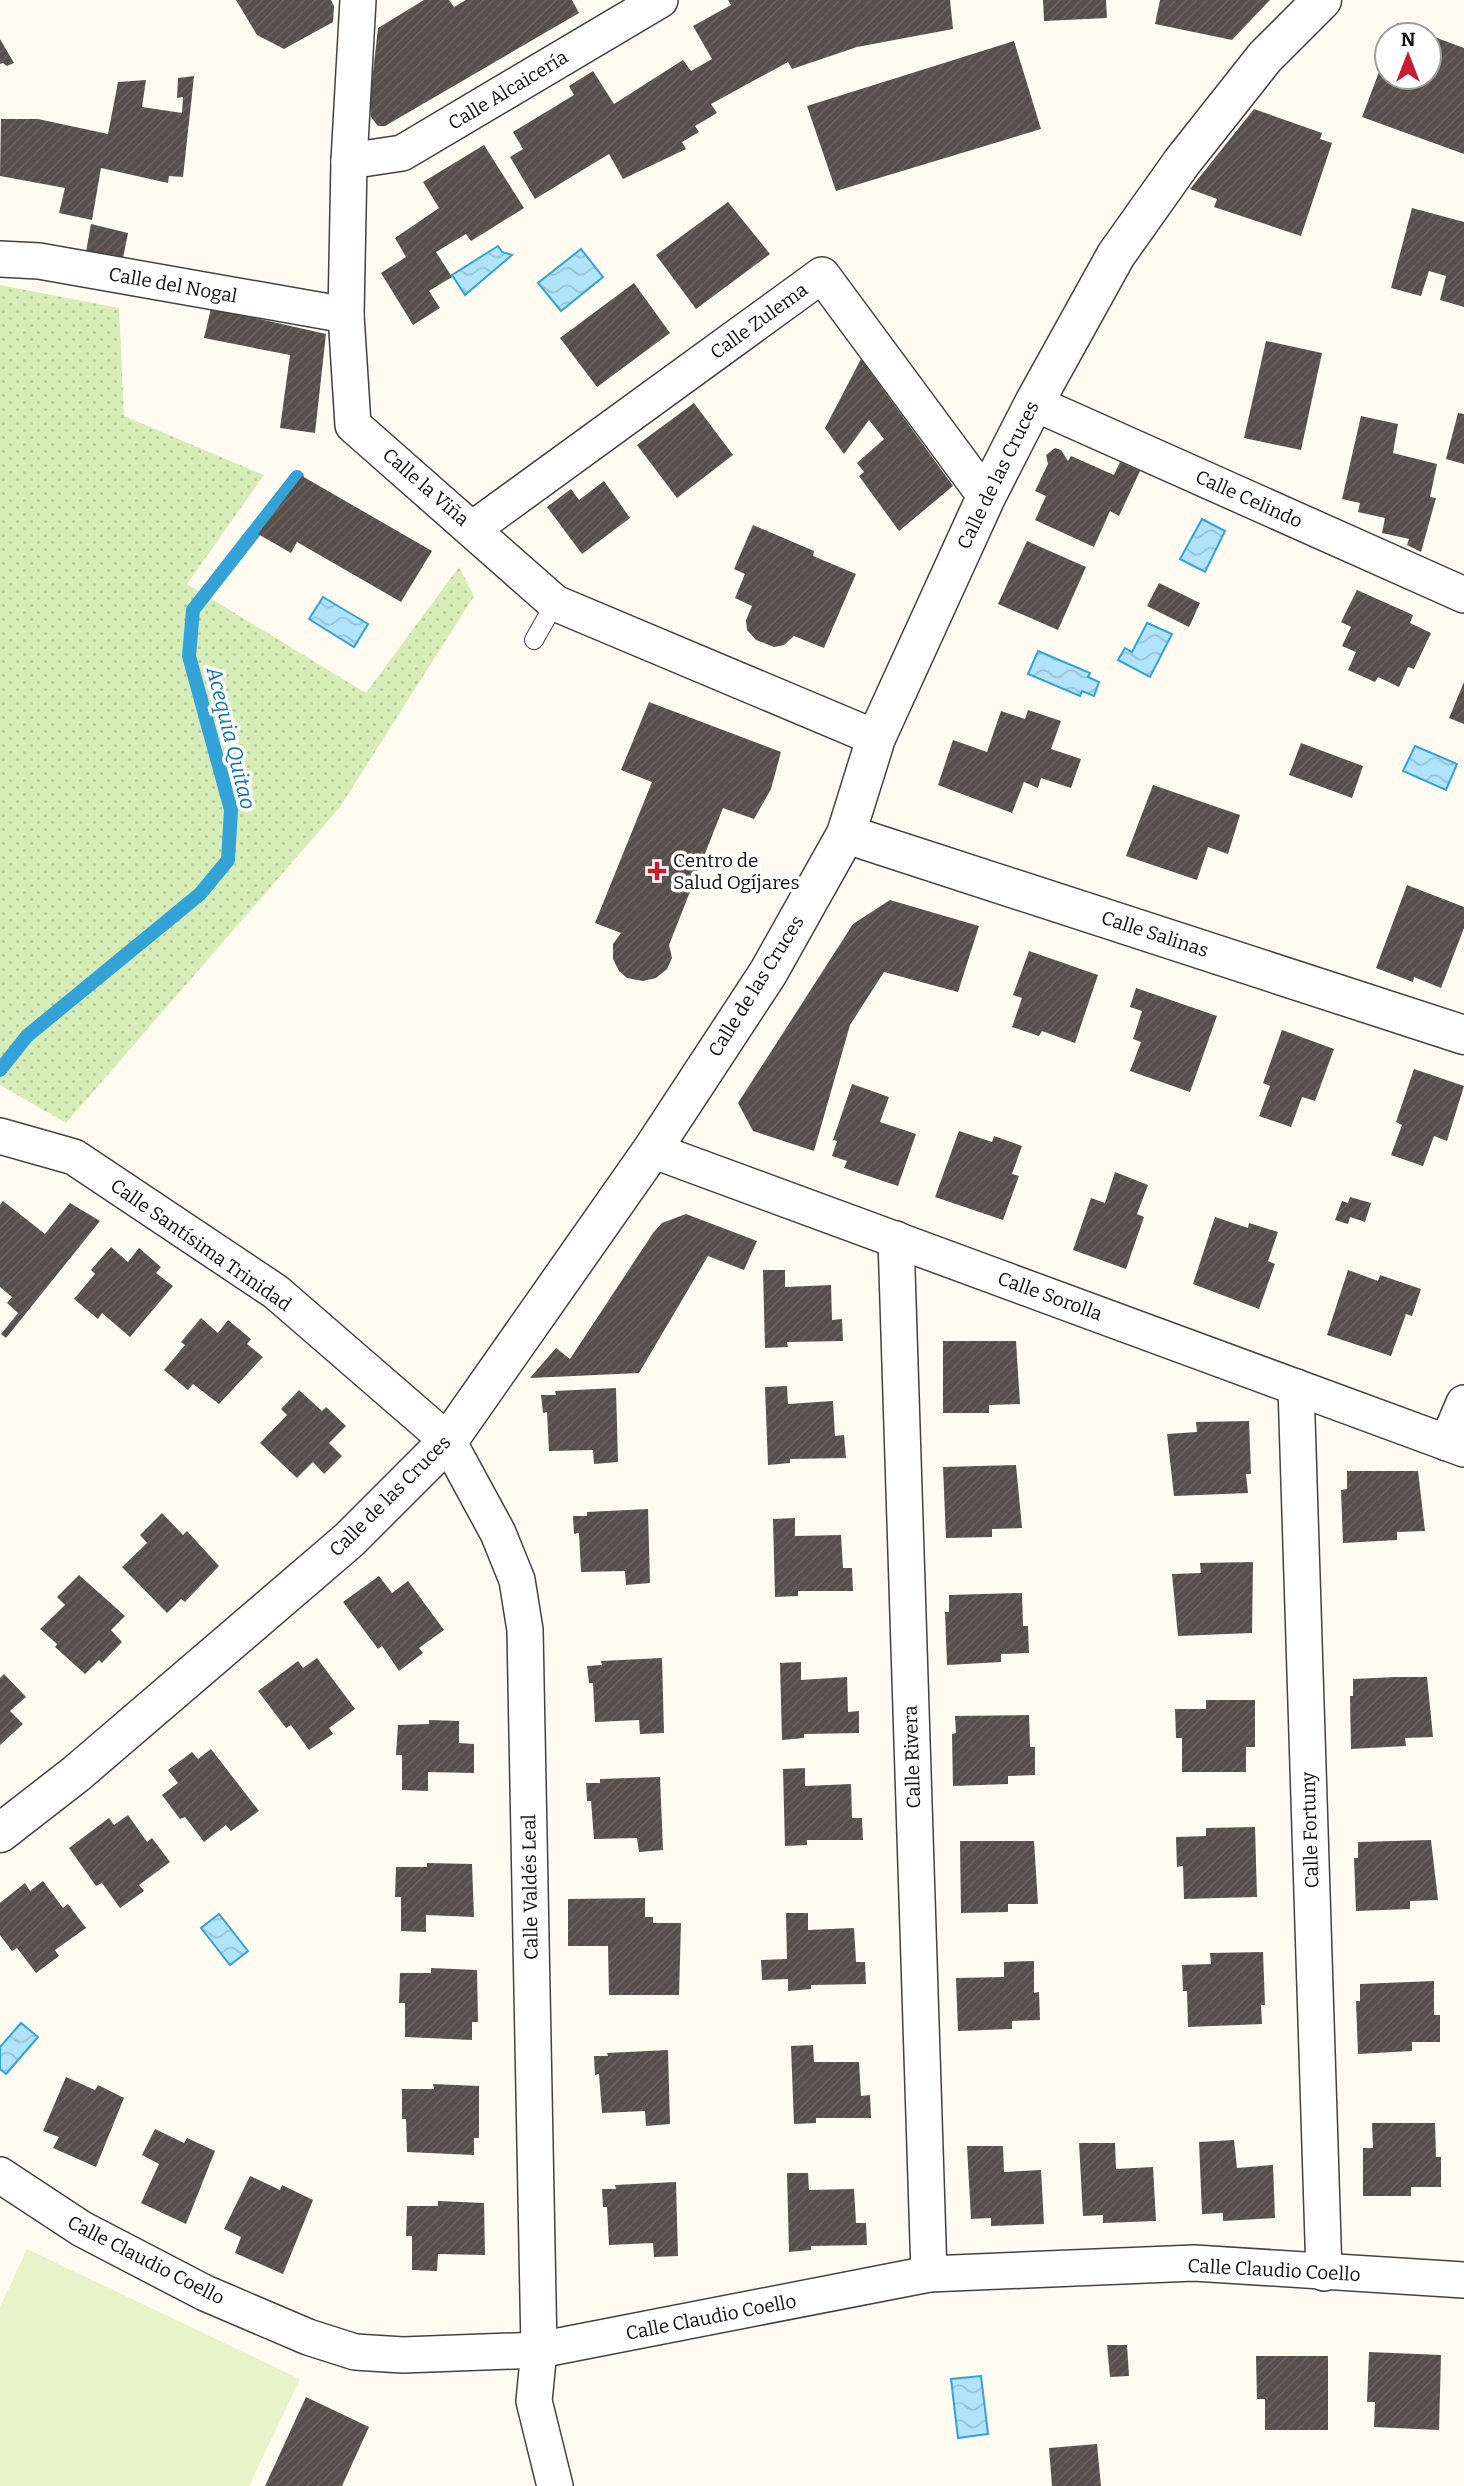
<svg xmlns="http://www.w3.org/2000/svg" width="1464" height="2486" font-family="Bitter,serif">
  <defs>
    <pattern id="grass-dots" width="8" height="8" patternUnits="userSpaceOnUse" patternTransform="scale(1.75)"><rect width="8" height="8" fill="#d7edb7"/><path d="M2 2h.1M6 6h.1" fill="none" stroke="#b7ca9c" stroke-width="1.8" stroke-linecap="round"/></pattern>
    <pattern id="water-waves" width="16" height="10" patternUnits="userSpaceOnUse" patternTransform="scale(1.75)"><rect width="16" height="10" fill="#b1e4fa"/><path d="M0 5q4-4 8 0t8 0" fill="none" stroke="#97c2d5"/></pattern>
    <pattern id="building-hatch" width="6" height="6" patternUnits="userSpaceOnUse" patternTransform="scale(1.75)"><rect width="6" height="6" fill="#584e4a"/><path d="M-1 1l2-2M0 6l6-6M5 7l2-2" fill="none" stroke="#6b6360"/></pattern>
  </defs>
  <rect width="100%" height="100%" fill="#fffbf0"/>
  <!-- grass -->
  <polygon fill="url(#grass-dots)" points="0,285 119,308 124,416 264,475 187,584 366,693 459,567 474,596 340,807 66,1123 0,1085"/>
  <!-- pitch -->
  <polygon fill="#e8f3c9" points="27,2249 300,2379 249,2486 0,2486 0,2307"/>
  <!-- water -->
  <g fill="url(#water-waves)" stroke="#33a2d7" stroke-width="2">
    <polygon points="498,246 502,252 512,255 465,295 452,275"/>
    <polygon points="581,249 603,277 561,311 538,283"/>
    <polygon points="1202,519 1225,531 1205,572 1180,559"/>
    <polygon points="323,597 368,624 354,647 309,619"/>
    <polygon points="1147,623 1172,634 1150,677 1118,660 1125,648 1132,652"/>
    <polygon points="1038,651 1090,673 1088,677 1099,682 1094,696 1082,691 1080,696 1028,674"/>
    <polygon points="1415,746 1457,764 1446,790 1403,771"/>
    <polygon points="219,1914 248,1951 230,1965 201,1928"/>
    <polygon points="21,2023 38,2037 6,2074 0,2069 0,2047"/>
    <polygon points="981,2376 988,2434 958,2438 951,2379"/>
  </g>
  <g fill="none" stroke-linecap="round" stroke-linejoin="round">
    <!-- stream -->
    <polyline stroke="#33a2d7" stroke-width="14" points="0,1070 27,1036 200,894 228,860 231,810 189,656 193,610 297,477"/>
  </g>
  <!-- building -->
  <g fill="url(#building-hatch)">
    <polygon points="236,0 331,0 334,6 333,22 284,49 257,35"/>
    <polygon points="424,0 449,0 454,7 466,0 572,0 579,13 385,126 378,126 371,117 370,99 378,28"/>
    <polygon points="728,0 950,0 953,29 857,47 792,69 788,62 711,104 717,113 695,126 699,132 682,142 686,149 623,179 609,154 535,199 510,157 523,149 513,132 574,95 569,86 593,71 614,104 683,60 691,71 712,59 693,26 731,5"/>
    <polygon points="1043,0 1106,0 1107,18 1044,21"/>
    <polygon points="1160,0 1270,0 1232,40 1155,24"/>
    <polygon points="1397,23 1428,35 1393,35"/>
    <polygon points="1429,35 1464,48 1464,154 1362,117 1387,51 1387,77 1429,77"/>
    <polygon points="0,39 14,63 7,66 3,63 0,64"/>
    <polygon points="1014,41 1041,129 836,191 807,106"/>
    <polygon points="194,76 183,177 169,176 168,183 101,168 92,220 59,213 65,188 0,176 1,119 38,119 108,134 118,82 146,80 142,107 182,113 183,97 177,98 178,78"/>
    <polygon points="1254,109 1322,133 1320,139 1332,143 1301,236 1214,207 1217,199 1190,189"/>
    <polygon points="484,145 524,208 471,241 466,234 436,252 452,277 429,291 440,308 413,325 381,273 406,257 395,238 439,208 423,182"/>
    <polygon points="728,202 770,254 696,309 656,255"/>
    <polygon points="1412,208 1464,222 1464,307 1440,300 1446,276 1429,271 1421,296 1391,288"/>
    <polygon points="91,224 128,233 123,258 86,252"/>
    <polygon points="634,283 670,333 597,387 560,338"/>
    <polygon points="211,308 326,334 315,433 280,428 290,355 204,338"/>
    <polygon points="1266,341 1322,353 1301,450 1244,438"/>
    <polygon points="861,359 953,486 899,531 859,476 864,472 857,463 884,439 869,420 844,454 825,428"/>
    <polygon points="694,403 733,455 677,498 637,445"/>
    <polygon points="1458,413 1464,414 1464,464 1446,459"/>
    <polygon points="1361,416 1398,424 1393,453 1437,464 1430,497 1436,498 1421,552 1407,545 1409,539 1382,533 1385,518 1358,512 1360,503 1342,499"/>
    <polygon points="1055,448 1061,450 1068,461 1071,456 1114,475 1120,462 1140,471 1119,516 1110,511 1094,547 1035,520 1046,496 1035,491 1048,464 1046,455"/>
    <polygon points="302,476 432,551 401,602 297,542 291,553 258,534"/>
    <polygon points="604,481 630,518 582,554 547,507 571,489 579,500"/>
    <polygon points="753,525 814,551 813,556 856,574 824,648 794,636 784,645 774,647 756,640 747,630 746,620 752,606 735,598 745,574 734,569"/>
    <polygon points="1027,541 1086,567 1058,630 998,604"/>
    <polygon points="1159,583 1200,603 1189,627 1147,606"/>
    <polygon points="1357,590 1413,615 1410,623 1431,633 1414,669 1408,667 1399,687 1378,677 1375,682 1348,670 1356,652 1342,646 1351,627 1341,622"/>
    <polygon points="1464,682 1464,724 1449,718"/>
    <polygon points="649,702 781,752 771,789 754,819 723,808 669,945 672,958 667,969 656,978 643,981 627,978 619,971 613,959 613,944 621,933 595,923 652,782 621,770"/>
    <polygon points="1028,710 1061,721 1051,749 1081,759 1071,788 1041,778 1038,788 1024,782 1012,813 938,785 953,740 987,752 1001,711 1025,719"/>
    <polygon points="1301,743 1363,766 1352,798 1289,775"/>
    <polygon points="1153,785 1240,815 1228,854 1208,847 1197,880 1126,856"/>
    <polygon points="1407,885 1464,907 1464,928 1441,988 1414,977 1413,982 1376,968"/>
    <polygon points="890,900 979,926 958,992 884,972 850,1025 814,1151 753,1131 738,1103 853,924"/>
    <polygon points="1029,951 1098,975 1075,1043 1042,1031 1039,1036 1012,1027 1022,998 1013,995"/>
    <polygon points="1136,988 1217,1016 1190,1092 1130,1071 1141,1042 1133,1039 1142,1011 1130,1007"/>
    <polygon points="1282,1030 1334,1049 1315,1101 1302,1097 1291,1127 1259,1116 1270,1086 1263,1083"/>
    <polygon points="1414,1069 1464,1086 1447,1141 1434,1136 1423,1166 1391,1155 1402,1125 1396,1122"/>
    <polygon points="852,1084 889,1097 880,1122 916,1134 898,1186 844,1168 847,1161 832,1156 837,1141 833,1140"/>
    <polygon points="959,1131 992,1142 994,1136 1022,1146 1012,1174 1019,1176 1003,1220 935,1197"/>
    <polygon points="1115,1172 1148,1185 1137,1214 1144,1217 1126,1269 1073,1250 1091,1198 1105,1203"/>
    <polygon points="1350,1197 1371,1203 1365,1222 1350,1217 1348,1224 1335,1220 1342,1201 1348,1203"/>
    <polygon points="3,1201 45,1234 70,1203 100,1221 6,1338 1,1334 18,1313 7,1303 12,1297 0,1287 0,1205"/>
    <polygon points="686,1214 757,1241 744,1270 708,1256 639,1373 530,1378 556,1348 570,1359 653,1233 662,1223"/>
    <polygon points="1215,1217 1248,1228 1249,1223 1278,1232 1268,1261 1275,1264 1259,1309 1193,1284"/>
    <polygon points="111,1247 128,1262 139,1248 161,1267 156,1273 173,1286 130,1337 102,1313 98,1319 74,1299 95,1274 91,1270"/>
    <polygon points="763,1270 785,1270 785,1287 831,1285 832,1320 842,1319 843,1341 787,1342 788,1347 765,1348"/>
    <polygon points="1348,1270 1378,1281 1380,1275 1421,1289 1412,1316 1406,1314 1391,1356 1327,1335"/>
    <polygon points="201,1318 218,1333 228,1320 251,1339 247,1344 263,1357 219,1404 193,1384 188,1390 164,1370 185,1345 181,1342"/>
    <polygon points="943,1341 1016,1341 1020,1404 989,1405 989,1413 943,1413"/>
    <polygon points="787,1386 788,1404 833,1401 835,1436 844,1435 846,1458 790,1459 790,1463 768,1465 765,1387"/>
    <polygon points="616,1388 618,1462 594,1464 593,1450 549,1451 547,1412 543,1413 541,1395 556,1395 555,1391"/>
    <polygon points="299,1390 322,1411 326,1407 346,1426 329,1443 342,1456 324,1474 313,1462 297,1478 260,1443 287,1415 281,1409"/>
    <polygon points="1249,1421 1251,1474 1246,1474 1248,1493 1174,1496 1167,1434 1197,1432 1196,1422"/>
    <polygon points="1016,1465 1022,1528 992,1529 992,1537 946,1538 943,1467"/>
    <polygon points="1347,1471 1418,1471 1425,1531 1397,1532 1397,1540 1343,1543 1341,1490 1347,1489"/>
    <polygon points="648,1509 650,1583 626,1585 625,1571 581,1572 579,1533 574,1534 573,1516 587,1516 587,1512"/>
    <polygon points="162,1513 183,1535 187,1531 219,1566 185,1602 181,1599 167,1613 122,1567 147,1543 140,1535"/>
    <polygon points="795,1518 795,1536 841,1535 843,1568 852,1568 853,1591 798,1591 798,1596 775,1597 773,1519"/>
    <polygon points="1253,1562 1252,1633 1178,1636 1172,1574 1201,1573 1200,1563"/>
    <polygon points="79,1575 125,1616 111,1630 122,1642 102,1663 99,1660 85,1674 55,1647 57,1644 40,1629 65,1605 57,1597"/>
    <polygon points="379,1576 392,1593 408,1581 444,1630 419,1648 423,1653 399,1671 382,1646 378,1649 343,1602"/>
    <polygon points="1022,1593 1023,1626 1028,1626 1029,1653 1001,1654 1001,1662 947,1665 945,1612 949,1612 949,1595"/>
    <polygon points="317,1658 355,1709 329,1728 333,1734 309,1750 291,1725 286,1728 258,1691 298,1661 303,1668"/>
    <polygon points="662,1658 664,1733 640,1734 639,1720 595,1722 593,1683 589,1683 587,1666 602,1665 601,1661"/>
    <polygon points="801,1662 801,1680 847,1677 848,1712 859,1711 859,1733 804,1734 804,1738 782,1740 780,1663"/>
    <polygon points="4,1674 26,1697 10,1711 23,1724 0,1745 0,1678"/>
    <polygon points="1396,1677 1427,1677 1433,1737 1405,1738 1406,1746 1351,1749 1350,1696 1353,1696 1353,1679"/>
    <polygon points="1206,1700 1255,1700 1255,1747 1246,1747 1246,1772 1182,1772 1182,1738 1176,1738 1175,1709 1206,1709"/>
    <polygon points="1029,1715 1030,1747 1035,1747 1035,1775 1008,1776 1008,1784 953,1786 952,1734 956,1733 955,1716"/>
    <polygon points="429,1720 459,1721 459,1743 474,1744 474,1773 428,1772 428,1791 402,1790 402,1755 396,1755 398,1725 429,1724"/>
    <polygon points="211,1749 259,1811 231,1831 226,1825 204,1842 185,1817 180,1819 162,1795 178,1783 168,1770 192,1752 198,1759"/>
    <polygon points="805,1768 805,1786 851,1784 852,1818 862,1818 863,1840 807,1840 807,1845 785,1846 783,1769"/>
    <polygon points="660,1777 663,1850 639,1852 637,1838 594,1839 591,1801 587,1801 586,1783 600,1783 600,1779"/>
    <polygon points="128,1815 147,1842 152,1838 170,1862 139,1885 144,1891 120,1908 102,1883 96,1886 69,1848 109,1818 114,1825"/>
    <polygon points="1255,1827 1257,1897 1184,1899 1183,1866 1177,1867 1176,1837 1206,1836 1206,1828"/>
    <polygon points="1431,1840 1438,1900 1410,1901 1410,1909 1356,1911 1354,1858 1358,1858 1358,1842"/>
    <polygon points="960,1841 1034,1841 1038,1904 1008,1904 1008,1912 961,1913"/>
    <polygon points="427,1863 472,1864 474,1917 426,1915 426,1932 401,1931 401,1897 395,1897 396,1867 427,1867"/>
    <polygon points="43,1881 63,1908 68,1904 86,1928 55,1950 59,1956 36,1973 17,1948 12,1951 0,1935 0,1903 25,1883 30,1891"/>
    <polygon points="645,1898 645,1917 653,1917 653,1923 681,1923 679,1995 609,1995 608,1946 568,1946 568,1899"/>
    <polygon points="786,1913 808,1913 808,1930 854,1928 856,1962 865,1962 866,1984 811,1985 811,1989 788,1991 788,1979 762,1980 761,1960 787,1959"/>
    <polygon points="1263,1952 1265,2005 1261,2005 1262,2024 1188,2027 1187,1991 1183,1991 1182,1965 1211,1964 1210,1953"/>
    <polygon points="1034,1961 1034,1993 1039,1992 1040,2020 1012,2021 1012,2029 958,2031 956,1978 1004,1977 1004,1962"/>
    <polygon points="431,1968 477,1970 478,2022 472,2022 472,2040 405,2037 405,2003 399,2003 400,1973 431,1973"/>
    <polygon points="1434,1981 1434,2015 1440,2015 1440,2042 1412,2042 1412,2051 1358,2054 1356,2001 1360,2001 1360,1984"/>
    <polygon points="813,2045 814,2062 859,2062 861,2096 870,2095 871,2118 816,2118 816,2123 794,2124 791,2046"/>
    <polygon points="668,2050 670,2124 646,2126 645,2111 602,2113 599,2074 595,2075 594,2056 608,2056 607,2053"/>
    <polygon points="66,2077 95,2090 98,2085 124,2098 96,2167 53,2148 59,2137 43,2131"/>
    <polygon points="433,2084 479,2086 479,2138 474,2138 474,2155 407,2152 406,2119 402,2119 402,2089 434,2089"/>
    <polygon points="1372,2123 1435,2123 1436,2157 1441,2157 1441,2187 1411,2187 1411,2196 1363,2196 1363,2148 1373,2148"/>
    <polygon points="155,2129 184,2143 187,2138 215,2151 186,2224 141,2203 159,2164 142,2155"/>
    <polygon points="1234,2140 1237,2168 1273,2165 1275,2218 1223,2221 1223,2213 1202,2214 1199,2142"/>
    <polygon points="1079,2143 1115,2143 1116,2169 1153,2167 1156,2221 1103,2223 1103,2215 1083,2216"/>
    <polygon points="967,2146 1003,2146 1004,2172 1041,2170 1044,2224 991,2226 991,2218 971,2219"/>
    <polygon points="787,2173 808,2173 809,2190 854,2189 856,2223 866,2223 867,2245 811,2246 811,2250 789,2252"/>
    <polygon points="250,2176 280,2190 282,2185 313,2200 283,2274 235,2253 241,2237 224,2229"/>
    <polygon points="676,2182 678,2256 654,2257 653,2243 609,2245 607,2207 603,2207 602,2189 616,2189 615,2185"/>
    <polygon points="438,2201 484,2203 485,2255 438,2254 437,2271 412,2270 412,2236 406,2236 407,2206 438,2206"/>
    <polygon points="1107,2345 1127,2345 1129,2376 1110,2377"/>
    <polygon points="1369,2352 1441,2355 1439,2430 1374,2427 1375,2402 1367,2402"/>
    <polygon points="1256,2356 1328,2356 1328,2430 1265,2430 1265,2399 1257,2399"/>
    <polygon points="306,2397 369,2427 342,2486 265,2486"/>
    <polygon points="1097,2444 1101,2486 1052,2486 1049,2448"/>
  </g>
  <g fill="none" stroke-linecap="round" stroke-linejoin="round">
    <defs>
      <polyline id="service" points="534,640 555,603"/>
      <g id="minor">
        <polyline points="358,0 349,161 346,315 353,425 555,603 876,738"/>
        <polyline points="349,161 402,153 660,0"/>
        <polyline points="0,259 39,261 346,315"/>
        <polyline points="1034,403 1464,595"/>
        <polyline points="474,528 822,275 986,497"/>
        <polyline points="0,1136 74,1157 276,1292 448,1441 498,1533 517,1580 525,1630 539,2350 534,2401 555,2486"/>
        <polyline points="652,1150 1464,1449"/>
        <polyline points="896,1239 929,2274"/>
        <polyline points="1296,1387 1324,2273"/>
        <polyline points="1447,1443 1464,1403"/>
        <polyline points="0,2175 82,2229 205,2293 308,2337 355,2352 403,2355 539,2350 929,2274 1194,2263 1464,2280"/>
      </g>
      <g id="tertiary">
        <polyline points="846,834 1464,1035"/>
        <polyline points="0,1833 76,1774 349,1540 448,1441 652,1150 768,973 846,834 876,738 986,497 1034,403 1116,255 1182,162 1265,57 1322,0"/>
      </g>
    </defs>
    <!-- service casing -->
    <use href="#service" stroke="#424242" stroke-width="20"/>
    <!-- minor casing -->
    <use href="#minor" stroke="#424242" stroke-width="38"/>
    <!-- tertiary casing -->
    <use href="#tertiary" stroke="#424242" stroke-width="41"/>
    <!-- service -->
    <use href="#service" stroke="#fff" stroke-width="18"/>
    <!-- minor -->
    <use href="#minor" stroke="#fff" stroke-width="35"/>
    <!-- tertiary -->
    <use href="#tertiary" stroke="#fff" stroke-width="38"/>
  </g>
  <!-- markers -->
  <path fill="#c91c32" stroke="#fff" stroke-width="2.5" d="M653.5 860.5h7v7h7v7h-7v7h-7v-7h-7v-7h7z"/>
  <g text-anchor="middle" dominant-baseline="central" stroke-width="7" stroke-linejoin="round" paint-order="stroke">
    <!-- street labels -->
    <g font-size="19" fill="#0f0f0f" stroke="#fff">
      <text transform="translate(508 90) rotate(-31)">Calle Alcaicería</text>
      <text transform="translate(173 285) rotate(10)">Calle del Nogal</text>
      <text transform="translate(759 321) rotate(-36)">Calle Zulema</text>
      <text transform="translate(998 475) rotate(-64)">Calle de las Cruces</text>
      <text transform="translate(426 487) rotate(41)">Calle la Viña</text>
      <text transform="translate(1249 499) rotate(24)">Calle Celindo</text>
      <text transform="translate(1155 934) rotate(18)">Calle Salinas</text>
      <text transform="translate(756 986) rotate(-58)">Calle de las Cruces</text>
      <text transform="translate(201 1245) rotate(35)">Calle Santísima Trinidad</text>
      <text transform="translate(1050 1296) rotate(20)">Calle Sorolla</text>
      <text transform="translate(390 1496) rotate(-45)">Calle de las Cruces</text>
      <text transform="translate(912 1757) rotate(-92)">Calle Rivera</text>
      <text transform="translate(1310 1830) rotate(-92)">Calle Fortuny</text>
      <text transform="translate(530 1887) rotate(-91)">Calle Valdés Leal</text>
      <text transform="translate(146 2260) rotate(27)">Calle Claudio Coello</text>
      <text transform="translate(1274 2270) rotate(3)">Calle Claudio Coello</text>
      <text transform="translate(711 2317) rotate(-11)">Calle Claudio Coello</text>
    </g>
    <!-- poi labels -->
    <g font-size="19" fill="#0f0f0f" stroke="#fff" text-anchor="start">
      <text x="673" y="860">Centro de<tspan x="673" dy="22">Salud Ogíjares</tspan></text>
    </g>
    <!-- water labels -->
    <g font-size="21" font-style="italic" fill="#0e72aa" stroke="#fff">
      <text transform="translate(231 738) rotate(76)">Acequia Quitao</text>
    </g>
  </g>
  <!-- north arrow -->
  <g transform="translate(1408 56)"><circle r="33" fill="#ffffff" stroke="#9f9f9f" stroke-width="2"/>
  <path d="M0-5L12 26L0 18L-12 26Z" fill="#c91c32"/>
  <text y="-10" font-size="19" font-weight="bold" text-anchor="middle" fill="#0f0f0f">N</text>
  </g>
</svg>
